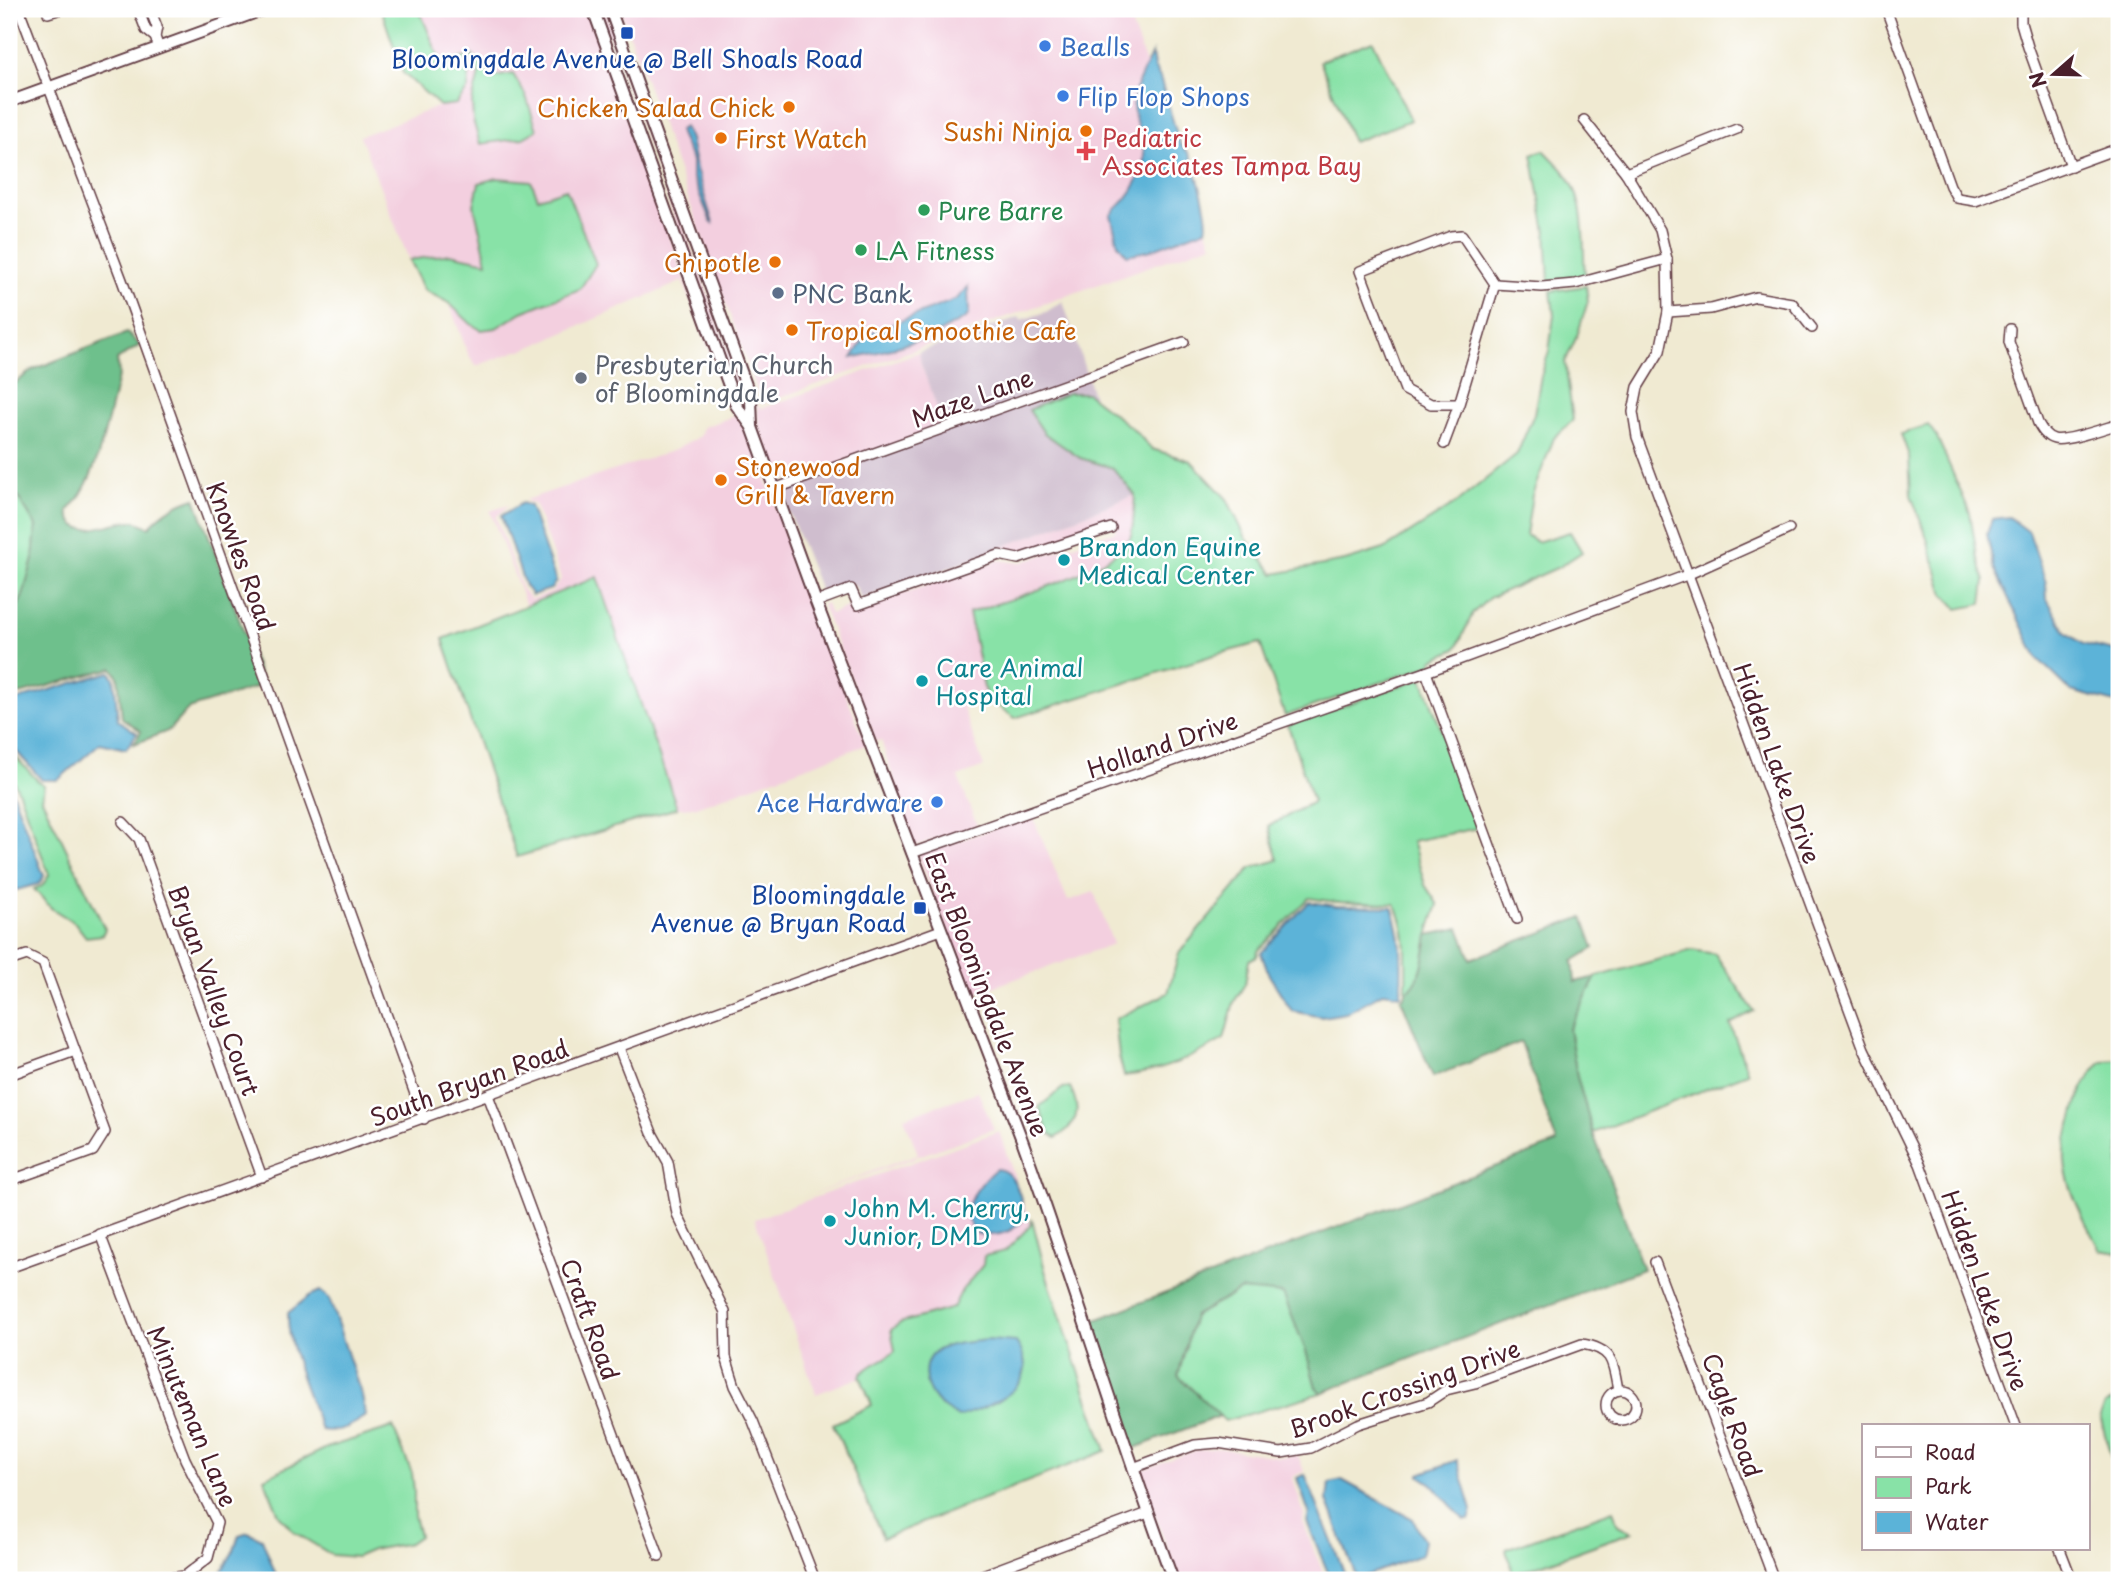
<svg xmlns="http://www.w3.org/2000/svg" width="2128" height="1589" font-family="'Playpen Sans',sans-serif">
  <rect width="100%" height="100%" fill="#fff"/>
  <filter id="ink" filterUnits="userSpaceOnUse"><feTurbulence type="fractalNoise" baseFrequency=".0143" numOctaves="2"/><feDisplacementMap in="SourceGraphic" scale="14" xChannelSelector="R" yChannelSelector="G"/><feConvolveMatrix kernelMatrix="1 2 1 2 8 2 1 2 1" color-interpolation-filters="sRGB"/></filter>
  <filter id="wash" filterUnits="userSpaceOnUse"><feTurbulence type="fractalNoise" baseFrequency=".00686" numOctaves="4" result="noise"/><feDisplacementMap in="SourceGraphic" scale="28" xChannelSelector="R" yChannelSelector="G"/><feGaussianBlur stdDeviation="1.57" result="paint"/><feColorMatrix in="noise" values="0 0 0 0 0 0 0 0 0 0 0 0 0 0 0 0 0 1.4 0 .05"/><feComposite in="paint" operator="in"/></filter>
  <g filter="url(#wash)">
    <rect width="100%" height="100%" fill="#f0ead2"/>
    <!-- built -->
    <g fill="#f3cfdf" fill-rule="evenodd">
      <path d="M 419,9 L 588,9 L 731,407 L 749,432 L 809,600 L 866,745 L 696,807 L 677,808 L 597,578 L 526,606 L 490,511 L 509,505 L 496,517 L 522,589 L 531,599 L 552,592 L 561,579 L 535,505 L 525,500 L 675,450 L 700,436 L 703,427 L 734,416 L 683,281 L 521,351 L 517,351 L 476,366 L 468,354 L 449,303 L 471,324 L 496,328 L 522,312 L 580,289 L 565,189 L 538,198 L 474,205 L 487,262 L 450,254 L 409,260 L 360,136 L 440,106 L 456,104 L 472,56 L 442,65 ZM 474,57 L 493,77 L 513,74 L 523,138 L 480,143 L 473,120 L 472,102 L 479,74 Z"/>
      <polygon points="599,9 605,9 746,400 746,410 741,403"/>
      <polygon points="620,9 1126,9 1212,244 762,404"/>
      <polygon points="919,352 921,364 945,428 781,492 817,478 813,470 778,482 758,425 756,402 759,407 763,408"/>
      <polygon points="1135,495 1131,537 1111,558 1067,579 970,613 986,698 963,708 984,767 958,777 977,825 915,846 881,740 876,742 822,605 826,603 830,614 852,605 859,609 999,560 1019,563 1116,531 1114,522 1018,554 997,551 938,572"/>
      <polygon points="1032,815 1068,901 1094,892 1113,944 971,995 918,855"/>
      <polygon points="978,1092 994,1129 797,1200 918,1154 904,1117"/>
      <polygon points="999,1131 1057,1303 816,1394 755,1219"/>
      <polygon points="1218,1448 1280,1457 1298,1455 1304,1471 1294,1476 1293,1479 1304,1514 1303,1523 1326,1580 1179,1580 1139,1471 1196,1450"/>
    </g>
    <!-- industrial -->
    <polygon fill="#cfbdce" points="1063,301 1094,398 1087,393 1080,458 1113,468 1135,495 938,572 861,599 856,587 850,584 822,595 781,492 945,429 921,364 919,352 1019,317 1021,320 1046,312"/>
    <!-- green -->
    <g fill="#88e2a7" stroke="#698069" stroke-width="2">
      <polygon points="381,9 419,9 442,65 472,55 493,77 513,74 526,96 537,130 523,138 480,144 473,120 472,102 479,74 473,57 470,66 468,89 456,104 440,106 403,73"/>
      <polygon points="1373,41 1411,120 1353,142 1320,61"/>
      <path d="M 1544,150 C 1550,157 1557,163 1563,170 C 1588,200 1582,240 1585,276 L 1549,282 L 1546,232 L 1532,154 Z"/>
      <polygon points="497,178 531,181 538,198 566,189 596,264 580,289 522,312 496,328 481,330 471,324 449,303 424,290 409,260 450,254 487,262 474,205 479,183"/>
      <path d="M 1586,286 L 1588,301 L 1577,336 L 1565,362 L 1573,420 L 1554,438 L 1532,495 L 1526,535 L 1537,542 L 1570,532 L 1582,552 L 1559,567 L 1489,598 L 1473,613 L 1456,649 L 1432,660 L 1433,664 L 1285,716 L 1260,643 L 1214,655 L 1015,718 L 986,698 L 969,613 C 1009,599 1108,573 1130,538 C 1134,530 1134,506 1135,495 L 1113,468 L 1080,458 L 1044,433 L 1029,410 L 1068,393 L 1087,393 L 1133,429 L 1152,449 L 1191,461 L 1227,499 L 1246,538 L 1274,574 L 1345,561 L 1384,549 L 1455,504 L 1517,454 L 1534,414 L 1541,376 L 1549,351 L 1554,315 L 1551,291 Z"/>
      <polygon points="1928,425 1937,437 1970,513 1977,555 1985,581 1982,604 1958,609 1944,594 1925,532 1911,495 1909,456 1901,434"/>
      <polygon points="9,486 12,487 36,526 33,559 23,597 9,623"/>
      <polygon points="597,577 677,808 517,857 443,639"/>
      <path d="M 1422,678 L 1478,828 L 1412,841 L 1425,885 L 1438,905 C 1434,916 1430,926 1428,937 C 1424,956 1423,981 1406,992 C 1406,962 1409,931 1395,904 L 1337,902 L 1309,898 L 1258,951 L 1257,956 L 1249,960 L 1245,984 L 1234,1002 L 1224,1039 C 1192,1058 1161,1072 1124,1076 L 1119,1056 L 1115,1019 L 1168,993 L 1179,953 L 1251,868 L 1278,860 L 1269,826 L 1313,802 L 1288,725 Z"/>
      <polygon points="9,750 39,782 44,785 42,799 105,929 102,935 86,937 75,923 51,908 34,889 42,886 49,875 18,790 9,773"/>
      <polygon points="1692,950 1715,954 1754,1011 1730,1024 1748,1073 1593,1133 1577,1077 1569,1029 1596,977"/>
      <path d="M 2119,1060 L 2119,1253 L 2100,1250 C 2085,1222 2062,1182 2065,1149 C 2066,1139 2070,1128 2073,1118 C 2079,1093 2085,1081 2102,1061 Z"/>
      <path d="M 1070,1087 C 1082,1111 1078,1124 1056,1138 L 1049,1133 L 1039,1107 L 1063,1088 Z"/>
      <path d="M 1032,1219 L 1046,1274 L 1106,1451 L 883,1538 L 833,1424 L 872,1405 L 860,1376 C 868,1364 885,1361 895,1351 L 891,1330 L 900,1323 L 953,1308 L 962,1290 L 983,1265 L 984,1256 L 1005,1251 L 1031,1225 Z"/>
      <polygon points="1241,1290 1283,1293 1306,1351 1316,1387 1321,1393 1225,1421 1178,1376 1194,1316"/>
      <polygon points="2119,1396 2119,1467 2111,1457 2100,1416 2105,1405"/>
      <polygon points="393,1427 412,1473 414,1491 414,1516 419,1536 409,1543 372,1550 356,1557 332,1555 294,1532 279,1515 264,1478 329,1447"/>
      <polygon points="1613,1510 1618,1525 1632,1532 1512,1575 1511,1562 1507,1554 1506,1549"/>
    </g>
    <!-- forest -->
    <g fill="#6ec08c" stroke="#5c705c" stroke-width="2">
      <path d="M 127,333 L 140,345 L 117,360 L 119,373 C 108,415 99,480 68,511 C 75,546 112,519 133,521 C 138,522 145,525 149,527 C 163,512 176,504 195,498 L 263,685 L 188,709 L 168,731 L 134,744 L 141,731 L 122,718 L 118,677 L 112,668 L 9,697 L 9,623 L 23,596 L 33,559 L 36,526 L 12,487 L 9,486 L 9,388 L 32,370 Z"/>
      <path d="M 1583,917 L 1594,948 L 1573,961 L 1575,982 L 1596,977 L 1569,1029 L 1577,1077 L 1593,1133 L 1643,1269 L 1321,1393 L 1316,1387 L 1306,1351 L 1283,1294 L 1241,1290 L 1194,1316 L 1178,1376 L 1220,1416 L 1132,1449 L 1090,1322 L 1557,1143 L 1521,1042 L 1433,1077 L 1401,999 L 1405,996 L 1406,992 C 1423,981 1425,954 1428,935 L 1459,928 L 1471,959 Z"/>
    </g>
    <!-- water -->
    <g fill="#5bb3d8" stroke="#526982" stroke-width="2">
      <path d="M 1152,53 L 1154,67 L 1160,78 L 1180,144 C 1181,146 1187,151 1188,152 C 1195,165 1210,216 1206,229 L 1148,251 L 1127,255 L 1118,244 L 1111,215 C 1116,208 1121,205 1126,199 C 1134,189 1140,177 1143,165 C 1148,145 1134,126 1133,105 C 1133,88 1145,69 1152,53 Z"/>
      <polygon points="684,127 690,139 696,169 713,223 711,222 692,176 692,161 680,134 679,130"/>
      <polygon points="968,286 969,313 966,318 938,333 891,349 852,358 867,334 957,299"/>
      <polygon points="522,503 530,506 556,581 551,589 532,595 525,586 501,516"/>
      <polygon points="2009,517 2029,532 2046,583 2047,599 2066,632 2083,644 2119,652 2119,704 2071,691 2037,658 1994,568 1987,534 1992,519"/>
      <polygon points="110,672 114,678 118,720 137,733 126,749 100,743 58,780 42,780 9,743 9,702"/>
      <polygon points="9,783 44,876 39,884 17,890 9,887"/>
      <path d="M 1309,902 L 1336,906 L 1392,907 C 1403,936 1402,964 1401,995 L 1384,992 L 1346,1013 L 1322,1017 L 1292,1011 L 1269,975 L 1261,953 Z"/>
      <path d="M 996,1169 C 1016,1170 1025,1204 1022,1221 C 1010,1234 995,1237 978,1234 C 972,1230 966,1218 967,1210 C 968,1199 987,1175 996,1169 Z"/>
      <path d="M 320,1291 L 329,1298 L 363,1400 L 365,1416 C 352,1427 338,1433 321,1430 C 309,1395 287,1350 288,1313 L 309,1296 Z"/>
      <path d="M 988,1340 L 1016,1342 C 1047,1386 990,1407 958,1417 C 951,1412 941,1407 936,1401 C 923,1386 919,1359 940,1349 C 955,1342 972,1342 988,1340 Z"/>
      <polygon points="1457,1460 1472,1510 1469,1520 1464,1520 1432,1484 1420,1476 1420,1474"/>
      <polygon points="1305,1474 1347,1580 1331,1580 1307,1522 1309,1513 1297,1478"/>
      <polygon points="1342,1480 1413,1519 1424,1541 1421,1555 1357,1579 1327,1500 1329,1483"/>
      <polygon points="248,1532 262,1539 278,1580 217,1580 234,1550 239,1535"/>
    </g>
  </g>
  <g filter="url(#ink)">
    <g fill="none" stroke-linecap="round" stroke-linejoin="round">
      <defs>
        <g id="minor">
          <polyline points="19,9 122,280 424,1119"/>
          <polyline points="138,9 146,30 155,37"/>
          <polyline points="150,9 157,27 155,37 159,48"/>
          <polyline points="1886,9 1950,186 1957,198 1975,201 2119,148"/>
          <polyline points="2021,9 2021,23 2028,47 2071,166"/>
          <polyline points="48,13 61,9"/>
          <polyline points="1584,120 1626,173 1660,230 1667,259 1668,312 1660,351 1638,387 1633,412 1637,437 1864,1049 1920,1164 2016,1426"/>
          <polyline points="1626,173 1737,129"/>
          <polyline points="1495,284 1542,287 1575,284 1667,259"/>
          <polyline points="1668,312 1711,309 1756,297 1792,303 1812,328"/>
          <path d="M 2010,329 L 2009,342 L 2038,423 C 2042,430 2046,437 2054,439 C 2066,442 2105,428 2119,424"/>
          <polyline points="1444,444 1459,404 1495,284 1462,235 1451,236 1360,271 1405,390 1431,404 1459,404"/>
          <polyline points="774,489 1184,342"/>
          <polyline points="816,602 851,589 858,605 999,555 1018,559 1111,528"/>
          <polyline points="1426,672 1517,919"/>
          <polyline points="123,822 139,839 262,1177"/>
          <polyline points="912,853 1426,672 1687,575 1789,529"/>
          <polyline points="9,961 27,955 43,963 105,1132 93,1151 9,1181"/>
          <polyline points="619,1048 652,1133 668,1162 677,1214 725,1312 726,1357 735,1386 753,1421 815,1580"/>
          <polyline points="9,1075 75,1051"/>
          <polyline points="488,1095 659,1556"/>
          <polyline points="100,1234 185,1459 217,1523 208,1558 185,1576 153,1580"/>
          <polyline points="1655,1262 1774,1580"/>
          <polyline points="9,1268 941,930"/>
          <circle cx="1621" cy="1405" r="15"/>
          <path d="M 1133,1468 L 1195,1445 L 1218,1443 L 1281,1453 L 1311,1448 L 1358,1424 L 1428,1402 L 1446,1390 L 1475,1383 L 1582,1344 C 1613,1349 1613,1362 1618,1390"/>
          <polyline points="2060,1549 2072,1580"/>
          <polyline points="969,1580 1148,1513"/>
        </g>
        <g id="major">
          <polyline points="593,9 736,405 752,427"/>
          <path d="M 610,9 L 751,399 L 752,427 L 816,602 L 1022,1140 C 1075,1286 1119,1435 1173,1580"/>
          <polyline points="9,102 265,9"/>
        </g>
      </defs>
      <!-- minor casing -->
      <use href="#minor" stroke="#633d44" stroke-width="12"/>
      <!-- major casing -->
      <use href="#major" stroke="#633d44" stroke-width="14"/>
      <!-- minor -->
      <use href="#minor" stroke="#fff" stroke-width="9"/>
      <!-- major -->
      <use href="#major" stroke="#fff" stroke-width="10"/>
    </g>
  </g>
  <!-- markers -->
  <g fill="#1a4fb4" stroke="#fff" stroke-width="2.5">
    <rect x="620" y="26" width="14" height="14" rx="3.5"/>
    <rect x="913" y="901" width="14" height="14" rx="3.5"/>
  </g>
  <g fill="#3f7fe0" stroke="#fff" stroke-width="2.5">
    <circle cx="1045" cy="46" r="7"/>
    <circle cx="1063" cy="96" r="7"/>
    <circle cx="937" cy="802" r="7"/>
  </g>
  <g fill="#e8710a" stroke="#fff" stroke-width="2.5">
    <circle cx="789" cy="107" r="7"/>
    <circle cx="1086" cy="131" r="7"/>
    <circle cx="721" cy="138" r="7"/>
    <circle cx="775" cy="262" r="7"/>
    <circle cx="792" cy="330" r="7"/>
    <circle cx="721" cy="480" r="7"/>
  </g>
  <path fill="#e0444e" stroke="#fff" stroke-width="2.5" d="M1082.5 140.5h7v7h7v7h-7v7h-7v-7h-7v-7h7z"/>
  <g fill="#2e9e5b" stroke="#fff" stroke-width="2.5">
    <circle cx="924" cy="210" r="7"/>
    <circle cx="861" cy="250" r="7"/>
  </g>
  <circle fill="#5c6f8a" stroke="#fff" stroke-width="2.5" cx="778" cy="293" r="7"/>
  <circle fill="#6b7280" stroke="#fff" stroke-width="2.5" cx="581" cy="378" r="7"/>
  <g fill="#0f9aa8" stroke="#fff" stroke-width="2.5">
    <circle cx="1064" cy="560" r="7"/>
    <circle cx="922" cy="681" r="7"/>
    <circle cx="830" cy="1221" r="7"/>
  </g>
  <g text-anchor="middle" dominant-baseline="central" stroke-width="5" stroke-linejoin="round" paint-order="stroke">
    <!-- shop labels -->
    <g font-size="24" fill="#366cbe" stroke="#fff" text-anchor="start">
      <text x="1059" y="46">Bealls</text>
      <text x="1077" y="96">Flip Flop Shops</text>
      <text x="923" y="802" text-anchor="end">Ace Hardware</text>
    </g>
    <!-- transit labels -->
    <g font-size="24" fill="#164399" stroke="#fff">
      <text x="627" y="58">Bloomingdale Avenue @ Bell Shoals Road</text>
      <text x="906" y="894" text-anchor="end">Bloomingdale<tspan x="906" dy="28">Avenue @ Bryan Road</tspan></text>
    </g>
    <!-- food labels -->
    <g font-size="24" fill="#c56008" stroke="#fff" text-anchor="end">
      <text x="775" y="107">Chicken Salad Chick</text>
      <text x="1072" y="131">Sushi Ninja</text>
      <text x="735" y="138" text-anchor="start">First Watch</text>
      <text x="761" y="262">Chipotle</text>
      <text x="806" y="330" text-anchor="start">Tropical Smoothie Cafe</text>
      <text x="735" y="466" text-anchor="start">Stonewood<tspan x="735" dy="28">Grill &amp; Tavern</tspan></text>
    </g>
    <!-- health labels -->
    <g font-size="24" fill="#be3a42" stroke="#fff" text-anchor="start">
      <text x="1102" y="137">Pediatric<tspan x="1102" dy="28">Associates Tampa Bay</tspan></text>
    </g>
    <!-- leisure labels -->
    <g font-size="24" fill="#27864d" stroke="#fff" text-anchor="start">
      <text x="938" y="210">Pure Barre</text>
      <text x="875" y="250">LA Fitness</text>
    </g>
    <!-- service labels -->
    <g font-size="24" fill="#4e5e75" stroke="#fff" text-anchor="start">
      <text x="792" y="293">PNC Bank</text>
    </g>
    <!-- worship labels -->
    <g font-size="24" fill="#5b616d" stroke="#fff" text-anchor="start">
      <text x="595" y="364">Presbyterian Church<tspan x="595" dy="28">of Bloomingdale</tspan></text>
    </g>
    <!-- street labels -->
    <g font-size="24" fill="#4a1f2b" stroke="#fff">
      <text transform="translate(972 397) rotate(-20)">Maze Lane</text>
      <text transform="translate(242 556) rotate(70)">Knowles Road</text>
      <text transform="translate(1162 744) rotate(-19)">Holland Drive</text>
      <text transform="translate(1778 763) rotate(70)">Hidden Lake Drive</text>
      <text transform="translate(215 990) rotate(70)">Bryan Valley Court</text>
      <text transform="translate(988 994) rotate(69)">East Bloomingdale Avenue</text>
      <text transform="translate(469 1082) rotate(-20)">South Bryan Road</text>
      <text transform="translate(1986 1290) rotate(70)">Hidden Lake Drive</text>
      <text transform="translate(591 1319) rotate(70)">Craft Road</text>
      <text transform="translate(1404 1388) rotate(-20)">Brook Crossing Drive</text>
      <text transform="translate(1733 1415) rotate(70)">Cagle Road</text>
      <text transform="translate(193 1416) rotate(67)">Minuteman Lane</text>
    </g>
    <!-- culture labels -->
    <g font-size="24" fill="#0d838f" stroke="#fff" text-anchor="start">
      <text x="1078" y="546">Brandon Equine<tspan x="1078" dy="28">Medical Center</tspan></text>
      <text x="936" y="667">Care Animal<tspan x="936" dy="28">Hospital</tspan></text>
      <text x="844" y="1207">John M. Cherry,<tspan x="844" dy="28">Junior, DMD</tspan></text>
    </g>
  </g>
  <!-- margin -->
  <rect width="2128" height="1589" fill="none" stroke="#fff" stroke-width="35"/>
  <!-- legend -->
  <rect x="1862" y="1424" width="228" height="126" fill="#ffffff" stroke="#b7a5aa" stroke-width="2"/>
  <rect x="1876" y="1447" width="35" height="10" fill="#ffffff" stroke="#b7a5aa" stroke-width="2"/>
  <text x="1925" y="1460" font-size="21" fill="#4a1f2b">Road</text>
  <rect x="1876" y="1477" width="35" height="21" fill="#88e2a7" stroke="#b7a5aa" stroke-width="2"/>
  <text x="1925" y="1494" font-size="21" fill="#4a1f2b">Park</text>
  <rect x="1876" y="1512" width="35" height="21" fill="#5bb3d8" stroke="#b7a5aa" stroke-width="2"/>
  <text x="1925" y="1530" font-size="21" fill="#4a1f2b">Water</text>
  <!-- north arrow -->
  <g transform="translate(2054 74) rotate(250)" stroke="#ffffff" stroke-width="5" paint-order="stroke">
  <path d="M0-5L12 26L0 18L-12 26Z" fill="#4a1f2b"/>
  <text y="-10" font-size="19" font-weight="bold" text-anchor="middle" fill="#4a1f2b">N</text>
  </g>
</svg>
